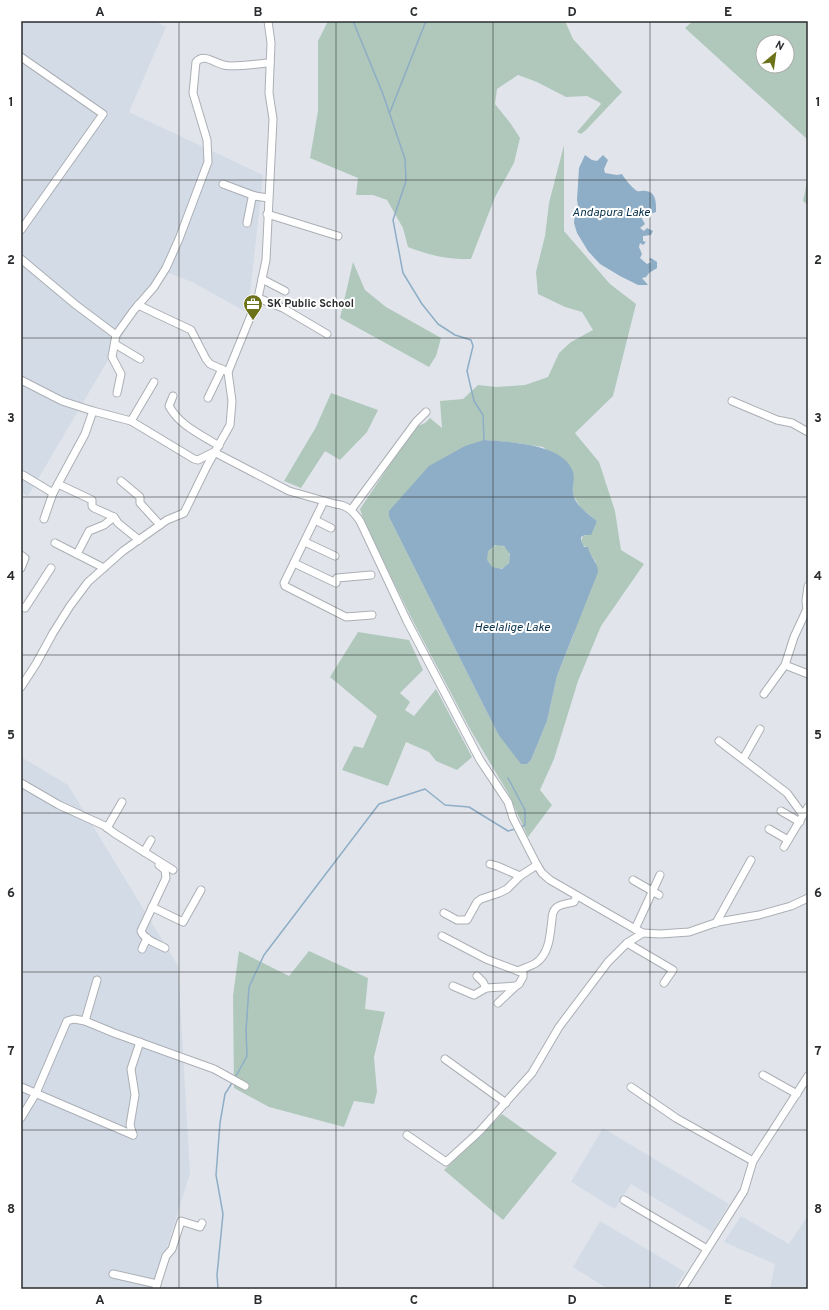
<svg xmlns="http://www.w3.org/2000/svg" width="829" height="1310" font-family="Overpass,sans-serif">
  <rect width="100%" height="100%" fill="#e1e5eb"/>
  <!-- built -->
  <g fill="#d3dbe7">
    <polygon points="21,21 155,21 166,27 129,112 263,175 248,313 192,282 161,270 28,496 21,492"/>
    <polygon points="21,757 68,785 178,966 190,1173 154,1289 21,1289"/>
    <polygon points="603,1128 729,1204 712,1232 631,1184 615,1209 571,1182"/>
    <polygon points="808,1215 808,1289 770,1289 775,1264 724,1242 741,1216 789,1244"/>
    <polygon points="600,1221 685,1272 674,1289 608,1289 573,1267"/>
  </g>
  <!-- green -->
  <g fill="#afc8bb" fill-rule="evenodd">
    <path d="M 328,21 L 565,21 L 573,39 L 622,92 L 586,130 L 581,134 L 577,132 L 601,104 L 599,102 L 587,96 L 566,97 L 537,82 L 518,75 L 497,89 L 495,104 L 511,124 L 520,138 L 514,163 L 495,197 L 471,259 C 449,260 428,255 408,247 L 403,228 L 387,200 L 373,195 L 356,195 L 358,178 L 310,158 L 318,111 L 318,41 Z"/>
    <path d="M 693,21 L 808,21 L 808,140 L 685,28 ZM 763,42 L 787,42 L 787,66 L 763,66 Z"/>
    <path d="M 564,145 L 564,231 L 610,284 L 636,304 L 613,396 L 575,433 L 599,462 L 615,511 L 621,550 L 644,564 L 601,626 L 578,681 L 554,759 L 540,790 L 552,805 L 528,837 L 508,793 L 470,729 L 414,623 L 365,524 L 360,509 L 399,451 L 418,426 L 425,423 L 430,418 L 442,428 L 440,401 L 463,399 L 478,385 L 496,387 L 525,385 L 548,377 L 559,353 L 571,342 L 593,330 L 582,312 L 565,307 L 538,294 L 536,272 L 545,236 L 549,203 ZM 484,440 L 517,443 L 543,447 L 573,473 L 573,495 L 581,508 L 597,521 L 589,534 L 583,536 L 581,541 L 582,545 L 588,548 L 590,554 L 596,562 L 573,636 L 557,676 L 547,721 L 531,760 L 527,764 L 498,734 L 389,517 Z"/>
    <polygon points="808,177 808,205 803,201"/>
    <polygon points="353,262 365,290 386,307 441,338 436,356 429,367 340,318"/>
    <polygon points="331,393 378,410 367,432 340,460 325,451 301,488 284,481 316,427"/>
    <circle cx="498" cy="557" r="12"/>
    <polygon points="358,632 409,640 423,670 400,693 410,702 405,710 414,716 436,689 472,757 457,770 436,761 429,752 406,742 388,786 342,770 354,746 363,748 377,716 330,677"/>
    <polygon points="239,951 289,976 309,951 368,978 365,1009 385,1012 374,1057 377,1092 374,1104 354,1101 344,1127 269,1107 234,1088 233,996"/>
    <polygon points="502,1114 557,1153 503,1220 444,1170"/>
  </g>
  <!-- water -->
  <g fill="#8eadc6" fill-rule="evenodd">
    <path d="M 585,155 L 592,160 L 597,161 L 603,155 L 608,160 L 604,169 L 605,173 L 617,175 L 622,174 C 624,178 633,189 637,191 C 640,192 643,190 646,191 C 657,192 656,205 656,212 L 644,216 L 642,219 L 645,224 L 640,228 L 644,231 L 647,228 L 653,231 L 651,235 L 643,236 L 643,241 L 646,242 L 643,245 L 640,243 L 639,247 L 642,254 L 640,258 L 647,264 L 651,262 L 649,259 L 651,258 L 657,262 L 657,268 L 649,273 L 646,277 L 642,278 L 648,285 L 638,285 L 620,276 L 600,264 L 588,251 L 577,233 L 574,223 L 575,212 L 579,212 L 577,200 L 579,168 Z"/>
    <path d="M 484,440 C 508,442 564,443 573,472 C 575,479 572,486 573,493 C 574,504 589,515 597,521 L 591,535 L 585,535 L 581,537 L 581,541 L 584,547 L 588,547 C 590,557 598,562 598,572 L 557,676 L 547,721 L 531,760 L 527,764 L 521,764 L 498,734 L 389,517 L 389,511 L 429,466 L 465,446 ZM 495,545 L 504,546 L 510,554 L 509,563 L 502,569 L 492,567 L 487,560 L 488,551 Z"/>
  </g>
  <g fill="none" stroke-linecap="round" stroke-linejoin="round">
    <!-- stream -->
    <g stroke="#8eadc6" stroke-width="1.5">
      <polyline points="353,21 383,94 405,159 406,181 393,220 403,273 422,304 438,324 455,335 471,340 473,346 467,371 474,401 483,415 484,440"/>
      <polyline points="390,112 426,21"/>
      <polyline points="508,778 525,810 525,825 521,827"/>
      <polyline points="235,1078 247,1056 246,1030 249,987 264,955 379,804 425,789 445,805 469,807 508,831 515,829"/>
      <polyline points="218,1289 217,1275 223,1214 216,1175 220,1123 225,1094 232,1083"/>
    </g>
    <defs>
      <g id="minor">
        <polyline points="21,57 103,114 21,230"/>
        <polyline points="223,184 255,196"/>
        <polyline points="267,214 338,236"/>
        <polyline points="247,223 252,198 255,196 268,198"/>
        <polyline points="21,259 76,305 116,335"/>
        <polyline points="262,279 285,291"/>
        <polyline points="258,298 283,308 327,334"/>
        <polyline points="138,305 191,330 206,359 210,364 228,372"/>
        <polyline points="115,344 140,359"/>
        <path d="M 21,380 L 62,401 L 93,411 L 131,421 L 194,459 L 198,460 L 214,452 L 289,491 L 335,504 C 347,505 353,511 360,521 L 407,621 L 480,760 L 508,802 L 513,818 L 537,865 L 542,873 L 550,880 L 635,929 L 643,933 L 660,934 L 689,932 L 718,922 L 759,915 L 791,906 L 808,898"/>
        <path d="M 117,393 L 121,374 L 112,357 L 116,335 L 134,310 L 154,287 L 166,268 L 179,239 L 208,162 L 207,140 L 193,93 L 196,62 C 204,53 214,63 224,65 C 231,68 261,63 270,63"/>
        <path d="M 173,396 L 169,406 C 180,426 200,434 219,446"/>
        <polyline points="208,398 222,369"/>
        <polyline points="732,401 777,420 792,423 808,432"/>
        <polyline points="131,421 154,382"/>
        <polyline points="23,475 53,493"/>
        <polyline points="121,481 140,497 140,503 160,525"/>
        <polyline points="58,484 92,500 92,506 94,508 114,517 118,523 139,540"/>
        <polyline points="324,501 284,583 285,586 346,617 372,615"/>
        <polyline points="351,510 416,422 426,412"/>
        <polyline points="44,519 53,493 85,434 93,411"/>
        <polyline points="315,520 331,528"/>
        <polyline points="305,542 335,556"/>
        <polyline points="55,543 104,568"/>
        <polyline points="77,554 89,531 104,525 114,517"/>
        <polyline points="21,555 25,558 21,568"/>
        <polyline points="294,563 336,583 337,578 371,575"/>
        <polyline points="21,607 25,608 51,568"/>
        <polyline points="785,665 794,637 807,609 806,601 808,586"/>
        <polyline points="21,687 36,664 53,633 70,606 88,582 123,551 167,520 184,513 207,466 230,425 232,401 228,372 258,298 266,260 273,119 269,93 271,43 268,21"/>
        <polyline points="764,694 785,665 808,674"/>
        <polyline points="719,741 787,793 803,815"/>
        <polyline points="743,759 760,729"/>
        <polyline points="21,783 59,805 105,826 114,833 173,870"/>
        <polyline points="781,811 800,822"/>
        <polyline points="107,828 122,802"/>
        <polyline points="769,829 788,840"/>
        <polyline points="784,847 808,807"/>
        <polyline points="144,852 151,840"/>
        <polyline points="490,864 497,866 520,876"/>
        <path d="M 159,865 L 165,870 L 166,878 L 141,931 C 144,940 158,944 165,948"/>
        <polyline points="633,880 659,895"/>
        <polyline points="152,907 183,922 201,890"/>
        <polyline points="444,913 457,920 467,920 477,902 481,899 499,893 507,889 520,876 537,865"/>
        <polyline points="716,923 751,860"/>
        <polyline points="635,929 660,875"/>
        <path d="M 442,936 L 486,959 L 518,971 C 524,968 531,966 536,963 C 550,953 550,934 552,919 C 552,915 553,911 556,908 C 561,903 568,904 574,902 L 577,896"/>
        <polyline points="627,943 673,970 664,983"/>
        <polyline points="142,949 147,938"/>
        <polyline points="477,976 483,982 486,988"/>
        <polyline points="453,986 474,995 486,988 516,986 519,984 523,977 523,973 518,971"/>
        <polyline points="498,1003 516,986"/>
        <polyline points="85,1021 97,980"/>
        <polyline points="445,1059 506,1103"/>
        <polyline points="763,1075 797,1094"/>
        <polyline points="21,1087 133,1135"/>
        <polyline points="631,1087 676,1118 753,1161"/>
        <polyline points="21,1118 36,1093 67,1021 74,1019 85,1021 114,1033 214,1069 245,1086"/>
        <polyline points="133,1135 130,1125 135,1095 131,1069 140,1042"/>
        <polyline points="407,1135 446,1162 480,1131 532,1073 559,1027 608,962 627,943 643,933"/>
        <polyline points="624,1200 707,1249"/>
        <polyline points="113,1274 157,1284 156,1289"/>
        <polyline points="157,1284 166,1256 172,1249 181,1221 200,1227 202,1223"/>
        <polyline points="682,1289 744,1191 753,1161 808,1076"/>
      </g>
    </defs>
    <!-- minor casing -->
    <use href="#minor" stroke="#abafb4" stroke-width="9"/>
    <!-- minor -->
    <use href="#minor" stroke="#fff" stroke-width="7"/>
  </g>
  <!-- grid -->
  <path fill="none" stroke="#2a2c2e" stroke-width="1" stroke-opacity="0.55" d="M 179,21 L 179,1289M 336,21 L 336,1289M 493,21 L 493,1289M 650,21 L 650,1289M 21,180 L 808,180M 21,338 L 808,338M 21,497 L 808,497M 21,655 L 808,655M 21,813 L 808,813M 21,972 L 808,972M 21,1130 L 808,1130"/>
  <!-- icons -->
  <defs>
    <symbol id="office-pin" viewBox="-11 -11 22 30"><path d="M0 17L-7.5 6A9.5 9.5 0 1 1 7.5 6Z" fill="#6b721a" stroke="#fff"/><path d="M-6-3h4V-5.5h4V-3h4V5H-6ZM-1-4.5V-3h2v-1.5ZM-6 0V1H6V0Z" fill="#fff"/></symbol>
  </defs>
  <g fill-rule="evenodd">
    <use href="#office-pin" x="242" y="293" width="22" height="30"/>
  </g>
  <g text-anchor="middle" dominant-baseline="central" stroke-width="4" stroke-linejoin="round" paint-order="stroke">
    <!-- poi labels -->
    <g font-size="11" font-weight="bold" fill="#2a2c2e" stroke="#fff" text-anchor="start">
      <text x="267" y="304">SK Public School</text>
    </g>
    <!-- water labels -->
    <g font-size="12" font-style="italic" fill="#072f4a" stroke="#fff">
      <text x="611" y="213">Andapura Lake</text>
      <text x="512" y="628">Heelalige Lake</text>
    </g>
  </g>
  <!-- border -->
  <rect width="829" height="1310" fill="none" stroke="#ffffff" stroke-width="44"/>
  <!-- north arrow -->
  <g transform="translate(775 54) rotate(29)"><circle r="19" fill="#ffffff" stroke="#aaabab"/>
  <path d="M0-3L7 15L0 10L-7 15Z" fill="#6b721a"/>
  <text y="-6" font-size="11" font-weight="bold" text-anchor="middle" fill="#2a2c2e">N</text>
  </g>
  <rect x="22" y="22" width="785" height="1266" fill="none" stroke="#2a2c2e" stroke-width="1.5"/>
  <g font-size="13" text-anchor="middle" font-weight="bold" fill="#2a2c2e">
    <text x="100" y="16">A</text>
    <text x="258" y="16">B</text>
    <text x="414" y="16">C</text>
    <text x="572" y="16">D</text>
    <text x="728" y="16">E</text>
    <text x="11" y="106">1</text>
    <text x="818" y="106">1</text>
    <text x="11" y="264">2</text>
    <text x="818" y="264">2</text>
    <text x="11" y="422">3</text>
    <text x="818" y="422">3</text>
    <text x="11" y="580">4</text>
    <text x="818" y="580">4</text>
    <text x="11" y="739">5</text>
    <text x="818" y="739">5</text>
    <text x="11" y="897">6</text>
    <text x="818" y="897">6</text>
    <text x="11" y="1055">7</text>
    <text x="818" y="1055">7</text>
    <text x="11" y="1213">8</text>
    <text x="818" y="1213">8</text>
    <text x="100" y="1304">A</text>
    <text x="258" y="1304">B</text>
    <text x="414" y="1304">C</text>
    <text x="572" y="1304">D</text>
    <text x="728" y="1304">E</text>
  </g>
</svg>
